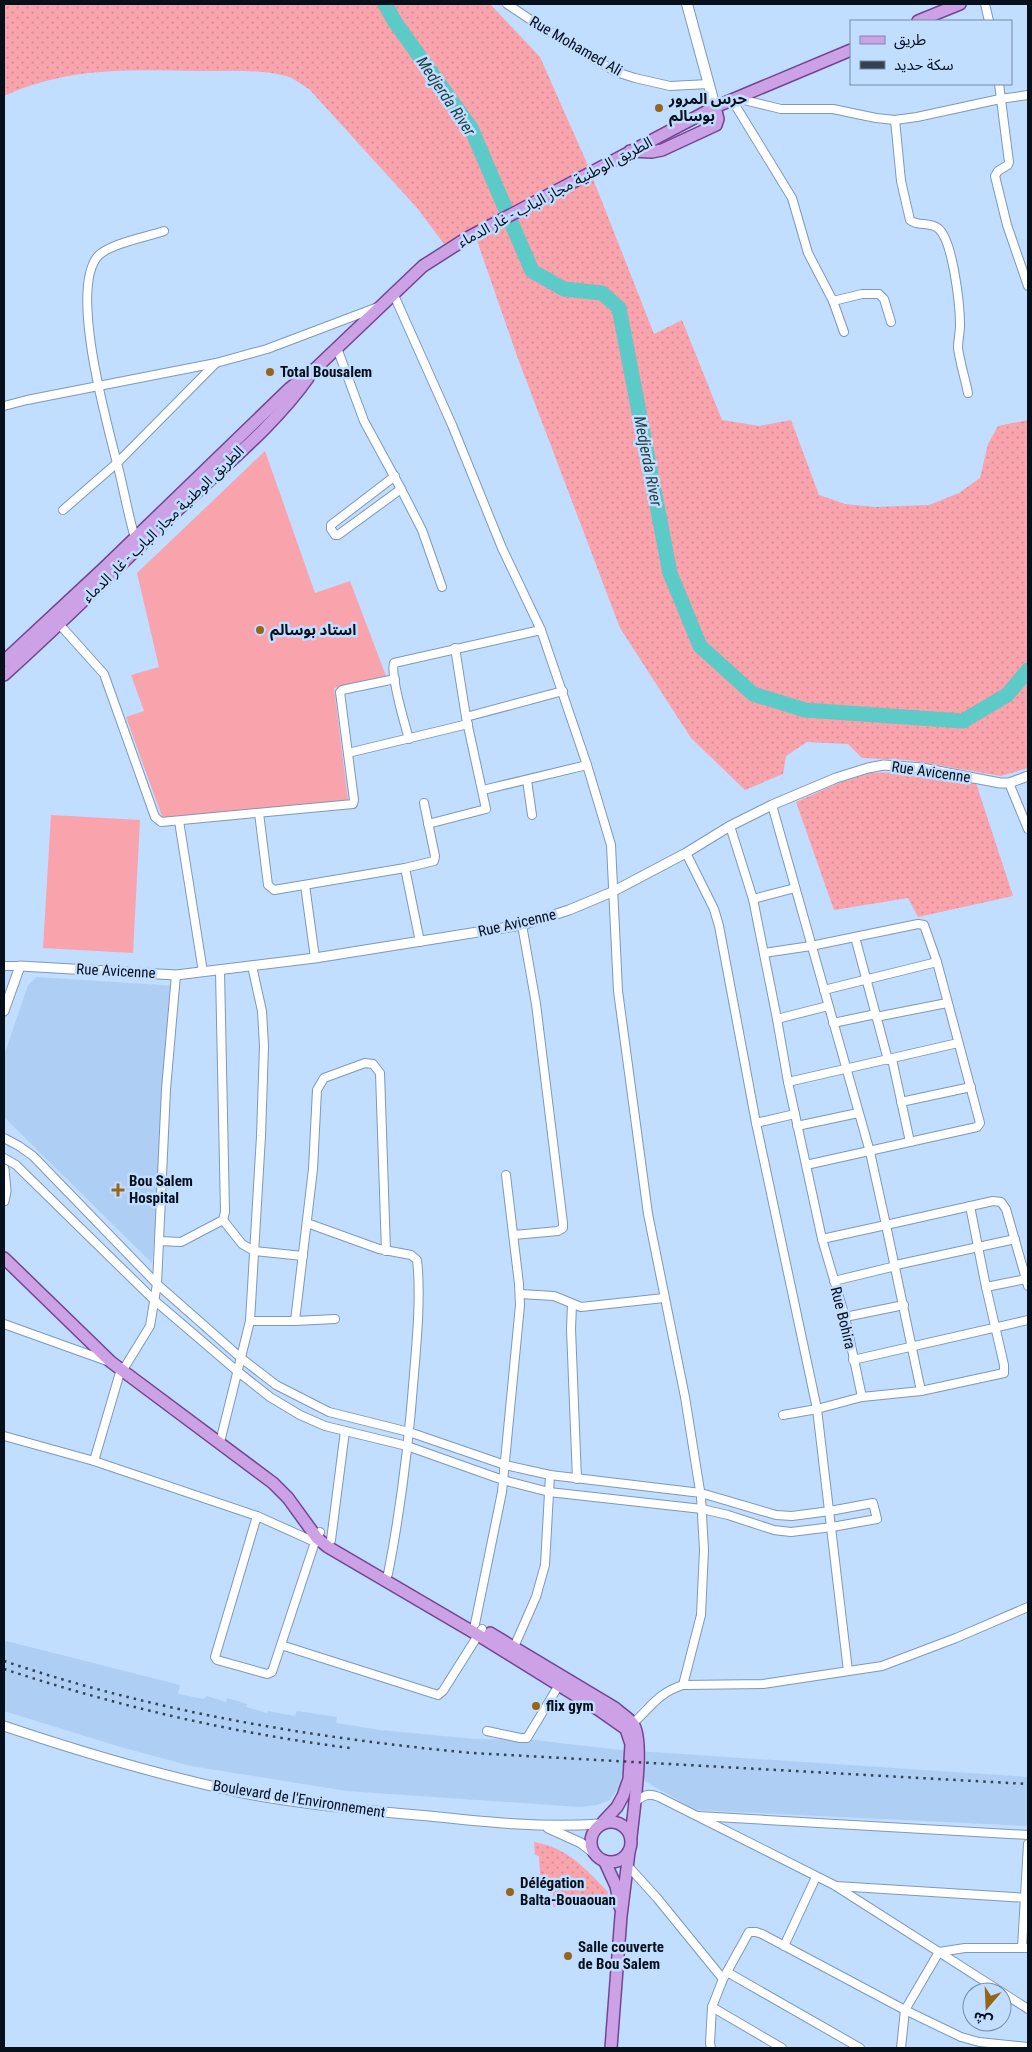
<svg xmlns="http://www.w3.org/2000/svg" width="1032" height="2052" font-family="'Roboto Condensed','Noto Sans Arabic',sans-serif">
  <defs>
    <pattern id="grass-dots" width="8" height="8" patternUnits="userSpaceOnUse" patternTransform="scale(1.25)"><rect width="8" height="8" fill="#f9a3ac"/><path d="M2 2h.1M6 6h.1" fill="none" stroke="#d48b93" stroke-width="1.8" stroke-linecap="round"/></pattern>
  </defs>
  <rect width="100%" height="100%" fill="#c1ddff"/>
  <!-- built -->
  <g fill="#aecef4">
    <polygon points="37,977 176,986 152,1263 4,1117 4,1056 28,985"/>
    <polygon points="6,1641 180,1685 178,1694 204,1699 207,1696 226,1702 227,1698 247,1704 246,1707 267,1713 268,1711 295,1716 297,1711 337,1717 336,1723 380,1730 475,1739 534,1740 621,1750 1028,1777 1028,1826 695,1810 624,1769 619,1787 610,1800 597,1805 581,1807 347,1791 191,1766 124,1748 4,1711 4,1646"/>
  </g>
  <!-- grass -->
  <g fill="url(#grass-dots)">
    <path d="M 4,4 L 490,4 L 540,57 L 586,161 L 654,334 L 682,320 L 722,420 L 759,426 L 791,420 L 819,495 L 845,504 L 875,507 L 929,505 L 959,493 L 980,478 L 988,444 L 998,426 L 1028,420 L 1028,768 L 1001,776 L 908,760 L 862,758 L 848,744 L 807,742 L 786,756 L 783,774 L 745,790 L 691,738 L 620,628 L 517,356 L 473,229 L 444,244 L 418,209 L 309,89 C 302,85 294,78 286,76 C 259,69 230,71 202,71 C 133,70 69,66 4,96 Z"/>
    <polygon points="911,772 976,783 1013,896 918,917 908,898 834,910 796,802 839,783 870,773"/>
    <path d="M 534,1842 C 567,1847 586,1869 608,1892 L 606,1907 L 553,1907 L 553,1888 L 541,1888 L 539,1856 L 535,1855 Z"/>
  </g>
  <!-- pitch -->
  <g fill="#f9a3ac">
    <polygon points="265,451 315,593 350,581 386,676 334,688 348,800 163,819 126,717 144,711 131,675 159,667 137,573"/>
    <polygon points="51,815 140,820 133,953 43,948"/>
  </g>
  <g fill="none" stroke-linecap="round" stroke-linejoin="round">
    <!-- river -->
    <polyline stroke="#5ccac7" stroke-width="15" points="385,4 395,22 471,128 532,271 564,289 602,293 619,308 670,573 700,646 753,694 805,710 963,721 1007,695 1028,670"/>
    <defs>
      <g id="minor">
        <polyline points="507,4 540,26 616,72 635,78 670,86 709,84"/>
        <polyline points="985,4 989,21"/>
        <polyline points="999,84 1009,162 1008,165 998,171 995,176 1007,225 1028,286"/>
        <polyline points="736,98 781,109 833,109 876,118 895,120 917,117 1000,99 1028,95"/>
        <polyline points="732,100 792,198 808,253 833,301 844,332"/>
        <path d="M 895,120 L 901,181 L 910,220 C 918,227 930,221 939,229 C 953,242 960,305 960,325 C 960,333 958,340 958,348 C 960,363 965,378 968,393"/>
        <polyline points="393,293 452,425 502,548 541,630 587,765 611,845 618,991 648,1214 685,1397 701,1497 704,1550 701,1615 683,1685"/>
        <polyline points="833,301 862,294 879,294 884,299 891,322"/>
        <polyline points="337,348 364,421 401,489 422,530 442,587"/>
        <polyline points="4,406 27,400 216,363 267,349 378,307"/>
        <polyline points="395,476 331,525 331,529 335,535 338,535 401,489"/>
        <polyline points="63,510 117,463 216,363"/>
        <path d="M 136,541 C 128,516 124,489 117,463 C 107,423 68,286 99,255 C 112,243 147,237 164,231"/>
        <polyline points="60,625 104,674 155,817 161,822 353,804 354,800 340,692 342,690 395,679"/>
        <polyline points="466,717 563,691"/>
        <path d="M 409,739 C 405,725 390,675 394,663 L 541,630"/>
        <polyline points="348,753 468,724"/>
        <polyline points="527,780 532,815"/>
        <polyline points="1009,783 1028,829"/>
        <polyline points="483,790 587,765"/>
        <polyline points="772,805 870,1152 886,1225 822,1239"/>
        <polyline points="259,813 268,885 274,890 405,868 434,861 435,856 424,803"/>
        <polyline points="179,821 203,972"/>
        <polyline points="428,824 486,809 466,717 455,648"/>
        <polyline points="730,826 753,899 777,1019 788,1082 806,1165 822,1239 845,1317 862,1397"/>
        <polyline points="686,853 714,909 719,926 756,1123 817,1409 848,1671"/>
        <polyline points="405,868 420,942"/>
        <polyline points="305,885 315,958"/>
        <polyline points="753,899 795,888"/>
        <polyline points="855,937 888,1060"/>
        <polyline points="764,953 811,946 918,924 924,925 937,962 980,1123 977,1127 806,1165"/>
        <polyline points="4,966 20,966"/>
        <polyline points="824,990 937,962"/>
        <polyline points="876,1017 947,1003"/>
        <polyline points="777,1019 828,1006"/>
        <polyline points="833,1023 876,1014"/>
        <polyline points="892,1059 910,1142"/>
        <polyline points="788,1082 958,1043"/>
        <polyline points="901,1102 971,1087"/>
        <polyline points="756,1123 795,1114"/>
        <polyline points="797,1126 858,1113"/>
        <polyline points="4,1138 19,1146 33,1156 157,1284 241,1358 276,1385 329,1412 409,1432 505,1465 550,1475 701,1493 776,1515 792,1516 830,1511 873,1503 877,1519 832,1527 791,1532 774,1530 728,1515 702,1509 549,1492 503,1480 407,1446 325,1426 300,1415 270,1397 237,1371 154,1300 16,1165 4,1158"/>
        <polyline points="223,1220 242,1244 254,1251 303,1256"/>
        <path d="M 307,1223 L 379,1249 L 411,1255 L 417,1260 C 421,1294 417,1339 414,1374 C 409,1441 401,1508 388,1574"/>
        <polyline points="514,1235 558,1231 563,1228 563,1223 536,1004 522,925"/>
        <polyline points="159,1241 181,1242 223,1220 225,1212 220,971"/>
        <polyline points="896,1265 1015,1239"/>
        <polyline points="834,1281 896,1266"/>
        <polyline points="986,1287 1026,1279"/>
        <polyline points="520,1294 554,1296 581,1307 664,1298"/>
        <polyline points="572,1304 571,1329 577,1479"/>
        <polyline points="845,1317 904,1305"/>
        <polyline points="250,1321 295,1321 313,1169 317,1090 324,1078 365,1063 373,1064 380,1073 386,1251"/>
        <polyline points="295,1321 335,1319"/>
        <polyline points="4,1324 107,1361"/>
        <polyline points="853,1360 1028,1320"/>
        <polyline points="123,1370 150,1326 157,1284 166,1089 176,975"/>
        <polyline points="921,1391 886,1225 993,1201 1001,1202 1006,1209 1028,1286"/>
        <polyline points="783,1415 817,1409 862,1397 921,1391 1004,1373 1004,1365 986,1287 970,1206"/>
        <polyline points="4,1436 94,1461 257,1516 315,1542"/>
        <polyline points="220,1442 250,1321 261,1136 264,1046 262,1011 252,966"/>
        <polyline points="94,1461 121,1369"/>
        <polyline points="257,1516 215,1657 217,1660 267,1674 272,1672 315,1542 320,1532"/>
        <polyline points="331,1540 345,1431"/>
        <polyline points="475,1624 502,1492 520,1305 519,1284 506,1175"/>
        <polyline points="281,1645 438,1695 443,1691 482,1629"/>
        <polyline points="514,1647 536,1597 545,1565 550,1475"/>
        <path d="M 631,1725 C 650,1709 657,1693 683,1685 L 763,1684 L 882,1666 L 956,1638 L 1028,1607"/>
        <polyline points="487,1731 520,1738 527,1738 559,1685"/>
        <path d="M 634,1803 C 643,1796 647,1792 659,1797 L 834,1885 L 1028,2009"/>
        <polyline points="698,1816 1028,1835"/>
        <polyline points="628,1866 657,1898 723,1979"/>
        <polyline points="836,1886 1028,1898"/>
        <polyline points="784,1946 816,1877"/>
        <polyline points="1022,1948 1028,1844"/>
        <polyline points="727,1972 860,2048"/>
        <polyline points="712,2007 782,2048"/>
        <polyline points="711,2048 710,2043 712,2007 723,1979 749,1932 756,1932 762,1934 905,2010 961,2037 979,2042 1028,2047"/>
        <polyline points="901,2048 905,2010 939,1952 965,1948 1028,1948"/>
      </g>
      <g id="tertiary">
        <polyline points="4,1011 20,966 176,975 315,958 522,925 569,910 612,892 686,853 730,826 772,805 836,778 868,768 884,765 922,768 1000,783 1009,783 1028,776"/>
        <polyline points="4,1169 6,1191 4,1201"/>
        <path d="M 4,1726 C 84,1753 165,1777 248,1794 C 308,1805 368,1811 429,1816 C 485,1822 542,1828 599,1824"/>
        <polyline points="548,1828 581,1843 595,1854"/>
      </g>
      <polyline id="secondary" points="687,4 715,107"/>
      <g id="primary">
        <polyline points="918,21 960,4"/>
        <polyline points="630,151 652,152 662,150 716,125 718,119 715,107"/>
        <polyline points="4,661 104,568 290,388 316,368 423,266 467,238 715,107 851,50"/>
        <path d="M 4,675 C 65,620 123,562 183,505 C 225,465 274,426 308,378"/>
        <polyline points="4,1258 111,1362 273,1483 288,1498 317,1538 328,1547 478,1635 599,1710 626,1729 631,1744 629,1779 623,1796 617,1807 603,1822"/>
        <path d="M 490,1633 L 615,1708 C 620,1713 629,1718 633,1724 C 645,1739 633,1815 631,1837"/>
        <circle cx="611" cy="1842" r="20"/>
        <polyline points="605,1862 616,1886 620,1907"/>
        <polyline points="611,2048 621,1916 629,1852"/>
      </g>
    </defs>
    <!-- minor casing -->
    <use href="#minor" stroke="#7e98b8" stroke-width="10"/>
    <!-- tertiary casing -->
    <use href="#tertiary" stroke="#7e98b8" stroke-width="11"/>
    <!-- secondary casing -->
    <use href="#secondary" stroke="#7e98b8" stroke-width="12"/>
    <!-- primary casing -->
    <use href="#primary" stroke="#724593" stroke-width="14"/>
    <!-- minor -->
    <use href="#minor" stroke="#fff" stroke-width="8"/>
    <!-- tertiary -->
    <use href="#tertiary" stroke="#fff" stroke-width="9"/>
    <!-- secondary -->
    <use href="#secondary" stroke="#fff" stroke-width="10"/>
    <!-- primary -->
    <use href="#primary" stroke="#cda1e5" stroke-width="11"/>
    <!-- rail -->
    <g stroke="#334252" stroke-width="2.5" stroke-dasharray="2.5 5" stroke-linecap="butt">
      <path d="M 4,1661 C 156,1712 312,1738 472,1753 L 1028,1784"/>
      <path d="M 4,1669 C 117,1706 232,1733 350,1748"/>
    </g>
  </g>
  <!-- markers -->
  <g fill="#976518" stroke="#c1ddff" stroke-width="2">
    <circle cx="659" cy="108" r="5"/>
    <circle cx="270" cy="372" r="5"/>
    <circle cx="260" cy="630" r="5"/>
    <path d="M115.5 1182.5h5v5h5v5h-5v5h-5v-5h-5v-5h5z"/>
    <circle cx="536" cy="1706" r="5"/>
    <circle cx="510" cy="1892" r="5"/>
    <circle cx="568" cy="1956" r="5"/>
  </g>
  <g text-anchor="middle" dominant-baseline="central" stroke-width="5" stroke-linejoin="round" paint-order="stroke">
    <!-- street labels -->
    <g font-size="15" fill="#06101b" stroke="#c1ddff">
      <text transform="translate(576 46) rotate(30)">Rue Mohamed Ali</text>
      <text transform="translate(555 192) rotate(-28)">الطريق الوطنية مجاز الباب - غار الدماء</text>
      <text transform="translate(163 524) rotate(-44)">الطريق الوطنية مجاز الباب - غار الدماء</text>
      <text transform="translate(931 772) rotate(8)">Rue Avicenne</text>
      <text transform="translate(517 923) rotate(-13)">Rue Avicenne</text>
      <text transform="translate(116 971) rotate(3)">Rue Avicenne</text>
      <text transform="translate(843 1318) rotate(76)">Rue Bohira</text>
      <text transform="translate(299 1799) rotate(9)">Boulevard de l'Environnement</text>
    </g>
    <!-- poi labels -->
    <g font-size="15" font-weight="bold" fill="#06101b" stroke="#c1ddff" text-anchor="start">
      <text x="669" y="99">حرس المرور<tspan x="669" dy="17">بوسالم</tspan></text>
      <text x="280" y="372">Total Bousalem</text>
      <text x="270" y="630">استاد بوسالم</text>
      <text x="129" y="1181">Bou Salem<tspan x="129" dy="17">Hospital</tspan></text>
      <text x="546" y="1706">flix gym</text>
      <text x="520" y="1883">Délégation<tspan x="520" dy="17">Balta-Bouaouan</tspan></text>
      <text x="578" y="1947">Salle couverte<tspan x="578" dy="17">de Bou Salem</tspan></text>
    </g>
    <!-- water labels -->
    <g font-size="16" font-style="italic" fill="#1f4140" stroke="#c1ddff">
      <text transform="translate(446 96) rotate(56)">Medjerda River</text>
      <text transform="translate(648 461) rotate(79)">Medjerda River</text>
    </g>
  </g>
  <!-- border -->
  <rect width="1032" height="2052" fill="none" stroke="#06101b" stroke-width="10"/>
  <!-- legend -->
  <rect x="850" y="20" width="162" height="65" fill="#c1ddff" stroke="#768ba4"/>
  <rect x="860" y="36" width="25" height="8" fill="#cda1e5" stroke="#768ba4"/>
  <text x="894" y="45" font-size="15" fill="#06101b">طريق</text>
  <rect x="860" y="61" width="25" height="8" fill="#334252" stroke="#768ba4"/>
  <text x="894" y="70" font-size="15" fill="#06101b">سكة حديد</text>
  <!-- north arrow -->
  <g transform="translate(987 2007) rotate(199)"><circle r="24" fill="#c1ddff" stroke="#768ba4"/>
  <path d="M0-4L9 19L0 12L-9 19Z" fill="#976518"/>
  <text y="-8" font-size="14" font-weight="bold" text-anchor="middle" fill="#06101b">ش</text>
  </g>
</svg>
